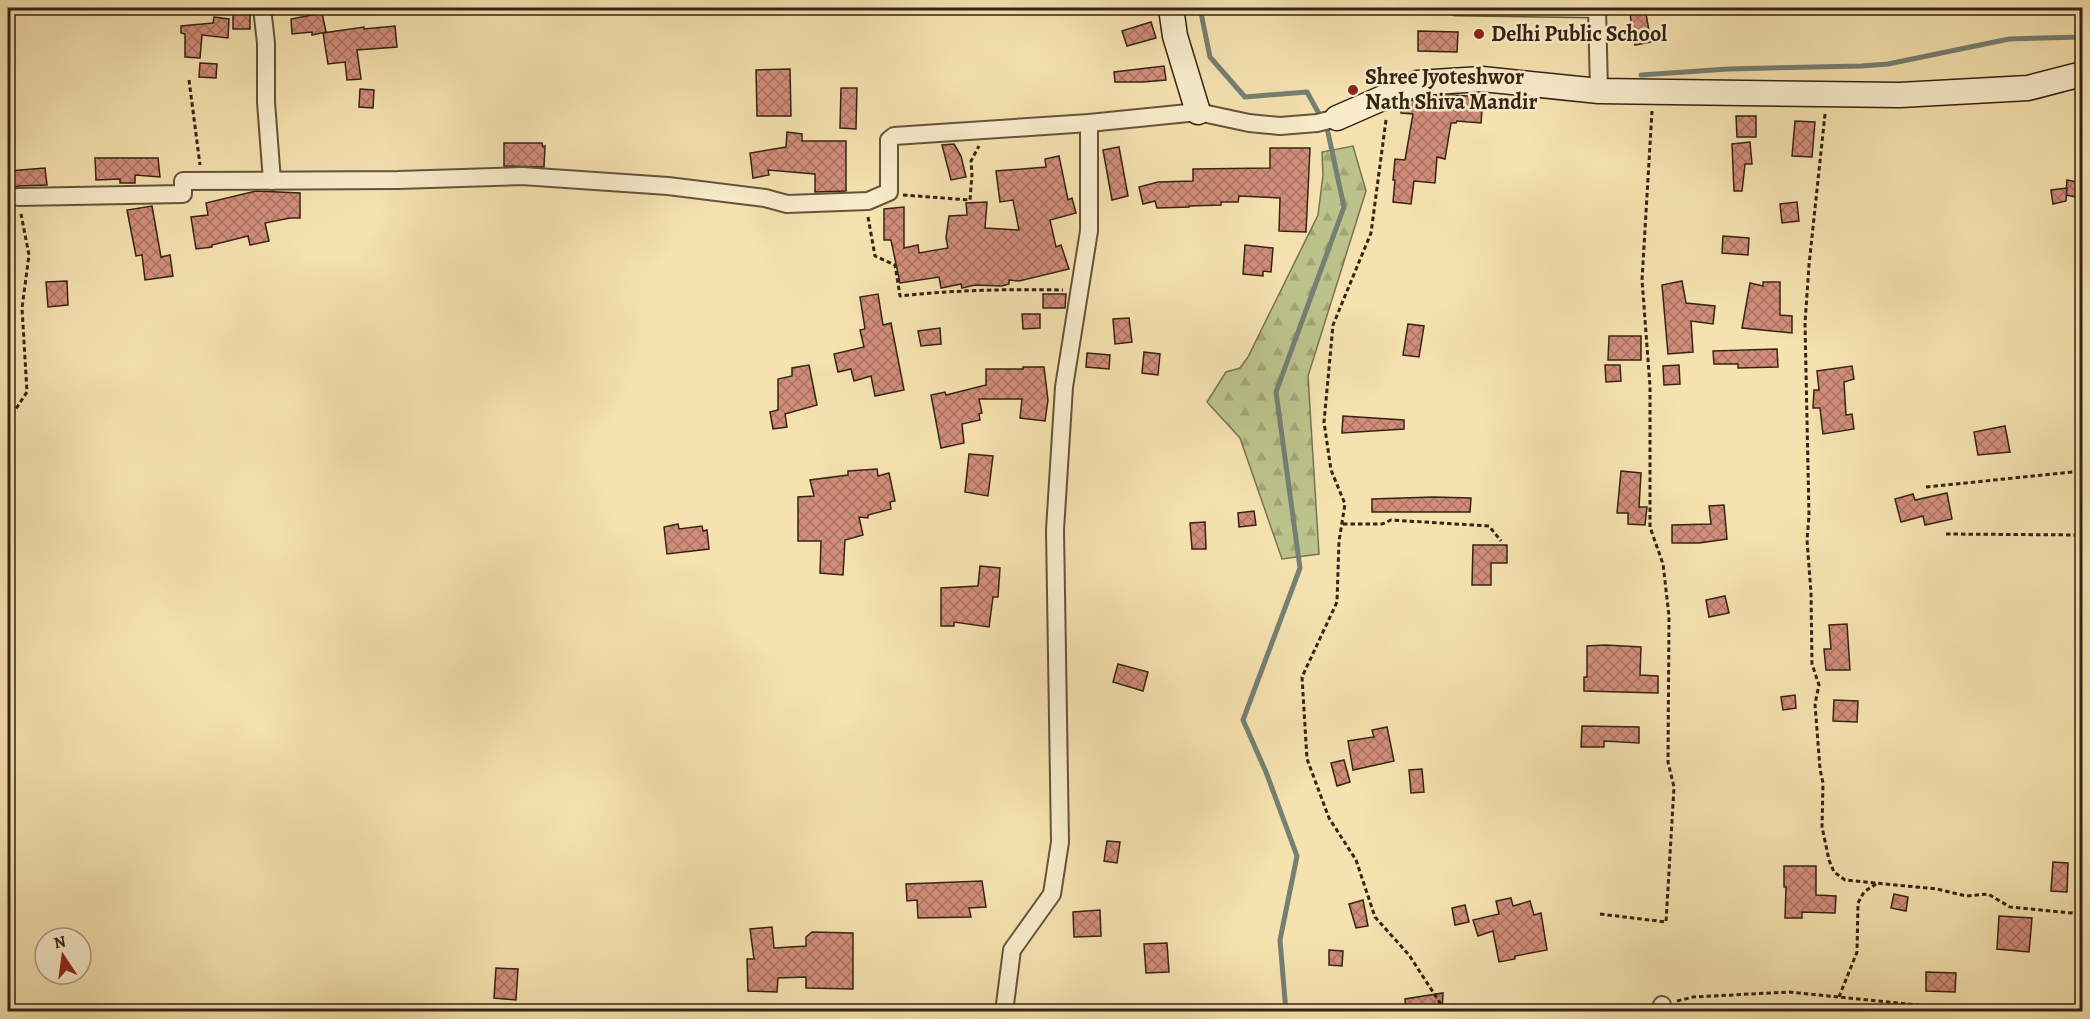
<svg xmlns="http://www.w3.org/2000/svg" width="2090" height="1019" font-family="Alegreya,serif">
  <defs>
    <pattern id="forest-firs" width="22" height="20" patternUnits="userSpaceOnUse" patternTransform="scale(1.5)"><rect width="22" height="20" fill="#bbc38b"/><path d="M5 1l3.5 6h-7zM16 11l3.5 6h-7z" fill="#a1a777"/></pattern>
    <pattern id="building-cross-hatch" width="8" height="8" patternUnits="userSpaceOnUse" patternTransform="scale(1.5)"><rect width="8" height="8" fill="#d18d7a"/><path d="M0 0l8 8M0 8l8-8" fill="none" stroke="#aa7363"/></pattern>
  </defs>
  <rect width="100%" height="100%" fill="#f5e2af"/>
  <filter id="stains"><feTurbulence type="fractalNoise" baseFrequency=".00333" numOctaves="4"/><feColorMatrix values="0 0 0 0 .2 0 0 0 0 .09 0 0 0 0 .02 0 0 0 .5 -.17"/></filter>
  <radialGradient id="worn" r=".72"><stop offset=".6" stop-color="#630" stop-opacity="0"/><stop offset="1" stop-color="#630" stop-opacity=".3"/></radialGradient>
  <!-- forest -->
  <polygon fill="url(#forest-firs)" stroke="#787350" stroke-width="1.5" points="1353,146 1366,191 1308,376 1319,554 1282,559 1240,438 1207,402 1226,372 1240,368 1248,357 1318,215 1323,175 1322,152"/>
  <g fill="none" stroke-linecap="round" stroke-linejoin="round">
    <!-- stream -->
    <g stroke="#757f73" stroke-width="5">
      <polyline points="1200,8 1210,57 1245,97 1307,92 1327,128 1344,207 1276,392 1300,568 1243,720 1266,772 1297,856 1280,940 1286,1012"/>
      <polyline points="1641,75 1728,69 1861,66 1888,64 2009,39 2082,37"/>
    </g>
  </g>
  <!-- building -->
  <g fill="url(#building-cross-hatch)" stroke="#352314" stroke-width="1.5">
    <rect x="233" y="8" width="17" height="21"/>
    <polygon points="1629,8 1645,8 1651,42 1635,45"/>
    <polygon points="322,13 326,32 312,35 312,32 292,34 291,19"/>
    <polygon points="214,17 229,19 228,38 202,35 200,58 185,57 185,34 181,33 181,26 213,23"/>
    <polygon points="1151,22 1156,38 1127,46 1122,31"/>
    <polygon points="395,26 397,47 357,50 361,79 347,80 345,62 328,64 323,33 364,27 364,29"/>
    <polygon points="1418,31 1458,32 1457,52 1418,51"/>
    <polygon points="200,63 217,64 216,78 199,77"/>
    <polygon points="1164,66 1166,80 1143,82 1115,82 1114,72"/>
    <polygon points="790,69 791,116 757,116 756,70"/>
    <polygon points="841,88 857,88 856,129 840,128"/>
    <polygon points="360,89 374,90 373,108 359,107"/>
    <polygon points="1453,95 1483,97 1481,123 1457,121 1456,123 1451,123 1445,159 1437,157 1435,183 1414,181 1411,204 1393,202 1395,180 1393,180 1395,159 1405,160 1413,114 1401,113 1401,106 1413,100 1436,102 1436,96"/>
    <polygon points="1736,116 1756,116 1756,137 1737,137"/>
    <polygon points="1795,121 1815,122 1812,157 1792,156"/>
    <polygon points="787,132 802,134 802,141 846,141 846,191 815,192 815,174 768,170 769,175 753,178 750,153 786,147"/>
    <polygon points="1750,142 1752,164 1745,164 1742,191 1734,191 1732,144"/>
    <polygon points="504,143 542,143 543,147 545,146 544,167 504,166"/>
    <polygon points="954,144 961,156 966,177 951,180 942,145"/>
    <polygon points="1119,147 1128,196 1112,200 1103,150"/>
    <polygon points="1270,148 1310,148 1306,232 1279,231 1280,198 1239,196 1238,202 1221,202 1221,205 1189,206 1189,207 1157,208 1155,201 1143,204 1139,187 1158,182 1193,181 1193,169 1270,168"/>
    <polygon points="1059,156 1068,200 1072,198 1076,213 1050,220 1056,247 1061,245 1069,269 1019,281 1009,280 1009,284 1002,286 975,285 962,288 961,284 941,288 939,277 900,283 891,240 884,240 884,209 904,207 904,248 918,245 919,253 948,248 946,238 949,216 967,215 966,203 987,202 985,228 1019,230 1013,200 1000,202 996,171 1046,167 1045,159"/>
    <polygon points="95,158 158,158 160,177 135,175 135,183 120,183 120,179 96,180"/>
    <polygon points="45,168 47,185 18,186 8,190 8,171"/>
    <polygon points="2067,180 2081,183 2080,198 2066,195"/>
    <polygon points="2067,188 2066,201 2053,204 2051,190"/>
    <polygon points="256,191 300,193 300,218 290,218 265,223 269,241 250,245 248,236 212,245 212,247 196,249 191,217 208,215 206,203"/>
    <polygon points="1797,202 1799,221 1782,223 1780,204"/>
    <polygon points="152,206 161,257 170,255 173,276 145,280 142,255 136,256 127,210"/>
    <polygon points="1723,236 1749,238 1748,255 1722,253"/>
    <polygon points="1245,245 1273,248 1271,272 1263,271 1263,276 1243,274"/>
    <polygon points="67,281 68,305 48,307 46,282"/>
    <polygon points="1682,281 1686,303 1715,306 1713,324 1691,321 1693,352 1668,354 1662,285"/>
    <polygon points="1763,282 1780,282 1780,315 1792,316 1792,333 1742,328 1750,283 1763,286"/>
    <polygon points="878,294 883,325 891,323 904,390 875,396 871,376 854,381 851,369 838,372 834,354 864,347 860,330 865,329 860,297"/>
    <polygon points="1043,294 1066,294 1065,308 1043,308"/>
    <polygon points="1022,314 1040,314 1040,328 1023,329"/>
    <polygon points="1129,318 1132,342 1115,344 1113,319"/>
    <polygon points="1408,324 1424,326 1419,357 1403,355"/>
    <polygon points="940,328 941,344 921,346 918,331"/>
    <polygon points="1609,336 1641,336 1641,360 1608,360"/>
    <polygon points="1777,349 1778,367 1738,368 1738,364 1714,364 1713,351"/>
    <polygon points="1144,352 1160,354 1158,375 1142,373"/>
    <polygon points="1087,353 1110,355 1109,369 1086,367"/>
    <polygon points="809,365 817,405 785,414 787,427 773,429 770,412 778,410 778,379 792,376 792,368"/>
    <polygon points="1605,365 1620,365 1621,381 1606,382"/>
    <polygon points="1679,365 1680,384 1664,385 1663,366"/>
    <polygon points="1852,366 1854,379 1844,382 1846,415 1852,414 1854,429 1823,434 1820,408 1813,408 1814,390 1819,390 1817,371"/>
    <polygon points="1023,367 1044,367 1048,400 1045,421 1020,418 1022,399 979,399 982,413 979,414 980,420 962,424 964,443 941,448 931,395 945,392 946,395 986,385 986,369 1023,369"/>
    <polygon points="1343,416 1404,420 1404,429 1342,433"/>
    <polygon points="2005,426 2010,452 1978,455 1974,432"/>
    <polygon points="969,454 993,456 988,496 965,492"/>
    <polygon points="877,469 878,476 889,473 895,501 890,502 891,509 868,515 868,518 859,517 863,535 845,540 843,575 820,573 821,541 798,541 798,497 814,496 810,480 848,475 848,471"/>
    <polygon points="1621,471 1641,473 1639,507 1647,507 1645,525 1628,524 1628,513 1617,513"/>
    <polygon points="1947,493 1952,519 1925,525 1923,516 1901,522 1895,499 1913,494 1915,500"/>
    <polygon points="1433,497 1471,498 1470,512 1372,512 1372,499"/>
    <polygon points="1724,505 1727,539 1699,543 1672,543 1672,525 1711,524 1709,506"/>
    <polygon points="1254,511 1256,525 1239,527 1238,513"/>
    <polygon points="1205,522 1206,549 1192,549 1190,523"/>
    <polygon points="678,524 679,529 702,526 703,531 707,530 709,549 667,554 664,527"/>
    <polygon points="1473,545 1507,545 1507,563 1491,563 1491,585 1472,585"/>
    <polygon points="980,566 1000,568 998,597 993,597 989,627 954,622 954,626 941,626 941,588 978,586"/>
    <polygon points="1725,596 1729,613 1709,617 1706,600"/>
    <polygon points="1847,624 1850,670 1826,670 1824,649 1831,649 1829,625"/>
    <polygon points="1605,645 1641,647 1640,675 1658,676 1658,693 1584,691 1584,677 1587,677 1587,646"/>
    <polygon points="1118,664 1148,672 1143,691 1113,682"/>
    <polygon points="1795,695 1796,708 1783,710 1781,697"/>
    <polygon points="1834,700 1858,701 1857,722 1833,721"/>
    <polygon points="1582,726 1639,727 1639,743 1604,741 1604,747 1581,747"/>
    <polygon points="1387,727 1394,761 1353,770 1348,741 1374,737 1372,730"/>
    <polygon points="1344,760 1350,782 1337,786 1331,763"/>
    <polygon points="1422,769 1424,792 1411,793 1409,770"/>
    <polygon points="1107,841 1120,842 1117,863 1104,861"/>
    <polygon points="2053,862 2068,863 2067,892 2051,891"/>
    <polygon points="1784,866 1816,866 1816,895 1836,896 1835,913 1802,912 1802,918 1785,918 1786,887 1784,887"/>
    <polygon points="982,881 986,907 969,908 971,917 918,918 917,900 907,901 906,884"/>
    <polygon points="1894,894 1908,897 1906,911 1891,908"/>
    <polygon points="1511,898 1513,906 1530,901 1534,915 1541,913 1547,950 1515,956 1515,959 1499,962 1493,931 1478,936 1473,920 1499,914 1496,901"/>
    <polygon points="1363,900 1368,926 1356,928 1349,904"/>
    <polygon points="1465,905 1469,922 1455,925 1452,908"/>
    <polygon points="1100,910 1101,936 1074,937 1073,912"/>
    <polygon points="1999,916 2032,918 2029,952 1997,949"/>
    <polygon points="772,927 774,948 806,946 806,937 812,932 853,933 853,989 806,988 806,977 778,978 777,992 748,991 747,959 754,959 750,929"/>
    <polygon points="1167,943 1169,972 1146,973 1144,944"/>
    <polygon points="1329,950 1343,951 1342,966 1329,965"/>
    <polygon points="496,968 518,969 516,1000 494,998"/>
    <polygon points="1926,972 1956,973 1955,992 1926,991"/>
    <polygon points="1443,993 1442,1011 1406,1011 1405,999"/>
  </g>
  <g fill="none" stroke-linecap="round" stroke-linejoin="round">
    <defs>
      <polyline id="lane" points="1455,11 1597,13"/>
      <g id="street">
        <polyline points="262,8 266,43 266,102 272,181"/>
        <polyline points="1597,8 1599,91"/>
        <polyline points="18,197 183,194 183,181 398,180 522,176 668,186 765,198 787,204 868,201 889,192 889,140 894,136 1089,123 1198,112 1249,123 1280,126 1317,123 1337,118"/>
        <polyline points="1662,1005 1663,1012"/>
        <polyline points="1004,1012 1012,950 1052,894 1060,842 1055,530 1064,387 1089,231 1089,123"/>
      </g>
      <g id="secondary">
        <polyline points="1171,8 1175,36 1198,112"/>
        <polyline points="1337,118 1417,83 1482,79 1599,91 1900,95 2028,88 2082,74"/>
      </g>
    </defs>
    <!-- lane casing -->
    <use href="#lane" stroke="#65533b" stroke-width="11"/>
    <!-- street casing -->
    <use href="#street" stroke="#65533b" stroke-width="20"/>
    <!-- secondary casing -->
    <use href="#secondary" stroke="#352314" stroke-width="27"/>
    <!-- path -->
    <g stroke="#352314" stroke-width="3" stroke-dasharray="4.5 3" stroke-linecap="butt">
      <polyline points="189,80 200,165"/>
      <polyline points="1825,114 1809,265 1805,323 1809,516 1807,540 1811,593 1812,664 1819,685 1815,704 1820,769 1823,783 1822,827 1829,860 1834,872 1845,880 1937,889 1966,896 1988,894 2010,907 2082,914"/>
      <polyline points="1386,120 1371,233 1333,325 1324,422 1331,470 1345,504 1339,541 1337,602 1302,677 1307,759 1329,818 1356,860 1375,917 1409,955 1446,1012"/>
      <polyline points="903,195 970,200 972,174 971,161 979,146"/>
      <path d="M 868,217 L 875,256 L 895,265 L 900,296 C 954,290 1008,289 1063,290"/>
      <polyline points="8,421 27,392 22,308 29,255 21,214"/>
      <polyline points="1926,487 2082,471"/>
      <polyline points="1343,524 1382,524 1391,520 1489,526 1501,541"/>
      <polyline points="1946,534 2082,535"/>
      <polyline points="1600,914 1666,922 1674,787 1668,762 1669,616 1663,564 1650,527 1650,386 1642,280 1652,111"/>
      <polyline points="1839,997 1857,952 1858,903 1864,892 1876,884"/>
      <polyline points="1677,1001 1693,997 1789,992 1988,1012"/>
      <polyline points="1637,1012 1647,1009"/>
    </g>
    <!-- lane -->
    <use href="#lane" stroke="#f8eccb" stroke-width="8"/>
    <!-- street -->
    <use href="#street" stroke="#f8eccb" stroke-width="16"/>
    <!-- secondary -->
    <use href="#secondary" stroke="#f8eccb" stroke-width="24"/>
  </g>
  <!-- markers -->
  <g fill="#8f2418" stroke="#f8eccb" stroke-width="2">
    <circle cx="1479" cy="34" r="6"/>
    <circle cx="1353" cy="90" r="6"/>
  </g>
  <g text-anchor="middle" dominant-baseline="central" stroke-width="5" stroke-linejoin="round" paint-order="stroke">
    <!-- poi labels -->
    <g font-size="22" font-weight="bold" fill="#352314" stroke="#f8eccb" text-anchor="start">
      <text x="1491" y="34">Delhi Public School</text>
      <text x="1365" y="77">Shree Jyoteshwor<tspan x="1365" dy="25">Nath Shiva Mandir</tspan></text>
    </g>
  </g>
  <!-- margin -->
  <rect width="2090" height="1019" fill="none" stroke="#f5e2af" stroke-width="30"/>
  <rect x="9" y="9" width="2072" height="1001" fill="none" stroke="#352314" stroke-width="3"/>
  <rect x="15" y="15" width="2060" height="989" fill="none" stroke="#352314" stroke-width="1.5"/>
  <!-- north arrow -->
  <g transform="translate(63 956) rotate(347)"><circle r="28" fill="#f8eccb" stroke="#aa9c82" stroke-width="1.5"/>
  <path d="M0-4.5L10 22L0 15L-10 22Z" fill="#8f2418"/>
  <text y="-9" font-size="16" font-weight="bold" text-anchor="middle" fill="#352314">N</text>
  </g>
  <rect width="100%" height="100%" filter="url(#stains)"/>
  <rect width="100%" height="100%" fill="url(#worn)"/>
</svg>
